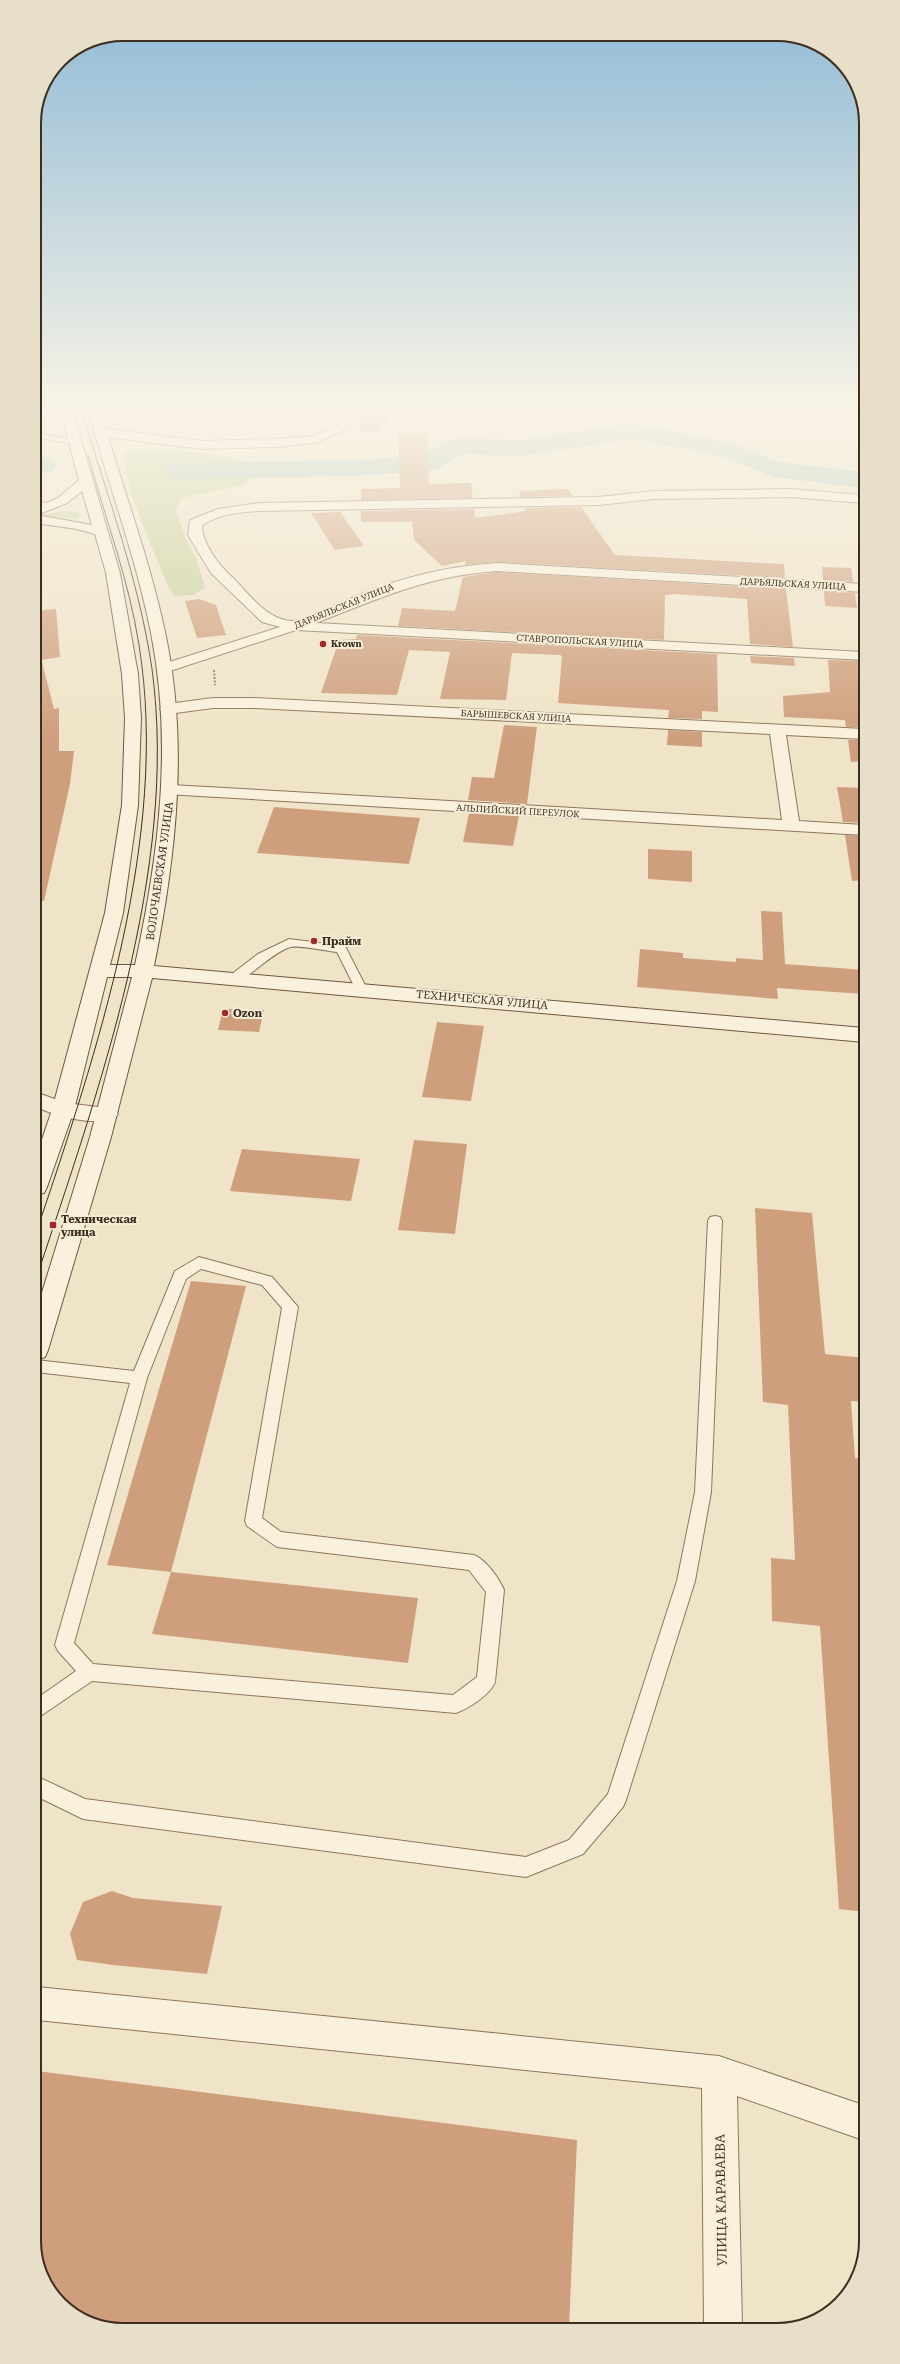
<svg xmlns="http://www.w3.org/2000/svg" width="900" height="2364" font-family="'Roboto Serif',serif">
  <rect width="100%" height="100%" fill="#f0e4c8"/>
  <!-- green -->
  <g fill="#c9cf9b">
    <path d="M 136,450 L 205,453 L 260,465 L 262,472 C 241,492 207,490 180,499 L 176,511 L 187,541 L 196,558 L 205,587 L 194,595 L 174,596 L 167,584 C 153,547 124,490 124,453 Z"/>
    <polygon points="61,511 77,512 81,517 74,519 38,516"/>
  </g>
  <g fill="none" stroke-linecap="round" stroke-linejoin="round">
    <!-- river -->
    <g fill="#a9c4bc" fill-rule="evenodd">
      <polygon points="631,423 729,443 780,462 863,472 863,488 775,477 714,454 631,439 521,456 462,454 437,469 428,471 353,476 177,479 168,477 164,471 168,465 177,463 353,460 422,456 448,441 457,438 521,440"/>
      <polygon points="35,455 52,459 56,465 52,471 43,473 35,471"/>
    </g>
  </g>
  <!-- building -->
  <g fill="#cf9f7d">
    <polygon points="363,409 393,409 380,432 360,432"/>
    <polygon points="398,433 428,433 429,484 471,483 473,498 361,500 361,489 400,488"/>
    <polygon points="568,489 573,496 521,497 519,491"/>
    <polygon points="581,507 615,555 784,564 785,578 497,562 465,565 466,561 442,566 414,540 412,522 361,522 361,511 474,509 475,518 526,511 525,508"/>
    <polygon points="340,512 364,546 335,550 311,513"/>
    <polygon points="822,567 851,568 853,582 823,580"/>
    <polygon points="497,572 786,589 793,647 750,644 747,599 675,594 665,595 664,640 398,626 402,608 455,611 463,577"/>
    <polygon points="824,591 855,593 857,608 825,606"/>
    <polygon points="199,599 216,605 226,635 197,638 185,601"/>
    <polygon points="56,609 60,657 35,661 35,611"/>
    <polygon points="357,635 717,654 718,712 702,711 702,719 668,718 669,710 558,703 562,656 560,655 512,653 506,700 440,699 450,652 409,650 397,695 321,693 339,640 356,639"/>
    <polygon points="750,656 794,658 795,666 751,663"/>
    <polygon points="828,660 864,661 864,727 846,727 845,720 784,717 783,696 830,692"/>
    <polygon points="42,662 54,709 59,708 59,751 74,751 70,784 44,901 35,900 35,663"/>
    <polygon points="504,725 537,727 527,804 468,800 472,777 494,778"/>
    <polygon points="668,730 702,732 702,747 667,745"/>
    <polygon points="848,740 864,740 864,761 851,762"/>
    <polygon points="837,787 864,788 864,823 843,822"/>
    <polygon points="274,807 420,818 409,864 257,853"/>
    <polygon points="469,813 519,816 513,846 463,842"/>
    <polygon points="845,835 864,836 864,880 852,881"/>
    <polygon points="648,849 692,851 692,882 648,879"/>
    <polygon points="761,911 782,912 785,964 864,970 864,994 777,988 778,999 637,987 640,949 683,953 683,958 736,962 736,958 763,960"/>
    <polygon points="223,1009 264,1010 259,1032 218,1030"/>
    <polygon points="437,1022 484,1026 471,1101 422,1097"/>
    <polygon points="414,1140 467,1144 455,1234 398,1230"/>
    <polygon points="242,1149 360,1159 351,1201 230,1191"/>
    <polygon points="755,1208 812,1213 825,1354 865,1358 865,1402 851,1401 855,1458 865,1459 866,1912 839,1909 820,1626 772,1621 771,1558 795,1560 788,1405 763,1402"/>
    <polygon points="191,1281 246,1286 171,1572 107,1565"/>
    <polygon points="171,1572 418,1598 408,1663 152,1634"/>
    <polygon points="112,1891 133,1898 222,1906 207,1974 113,1965 77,1960 70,1934 83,1902"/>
    <polygon points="37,2071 577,2140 569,2328 117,2330 64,2308 37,2264"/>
  </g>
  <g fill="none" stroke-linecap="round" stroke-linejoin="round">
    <defs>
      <g id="lane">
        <polygon points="35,433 75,440 79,442 75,444 35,437"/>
        <polygon points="35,500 53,505 54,507 50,509 35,505"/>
        <path d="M 289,939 L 345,946 L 367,989 L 365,992 L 357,992 L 337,952 C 325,951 301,945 291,947 C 272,951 242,987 228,983 L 226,980 L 228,977 L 258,954 Z"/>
        <polygon points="715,1216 720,1217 722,1221 711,1492 695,1581 626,1800 623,1807 583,1854 526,1877 83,1819 36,1796 36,1776 85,1799 526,1857 569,1840 608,1794 677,1581 695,1492 708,1221 710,1217"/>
        <path d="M 199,1257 L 272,1277 L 298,1307 L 262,1518 L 281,1532 L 474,1555 C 486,1560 499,1578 504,1590 L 495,1682 C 490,1695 469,1708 456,1713 L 92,1681 L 36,1719 L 36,1699 L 76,1671 L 58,1651 L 55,1645 L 130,1383 L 36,1372 L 36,1360 L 134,1371 L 175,1271 ZM 201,1269 L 262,1285 L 282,1308 L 245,1521 L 247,1526 L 277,1547 L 469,1570 L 486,1592 L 477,1677 L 453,1695 L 93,1664 L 74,1643 L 147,1378 L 186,1279 Z"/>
      </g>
      <g id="street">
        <polygon points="350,409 362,409 342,431 316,443 276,447 202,449 100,436 94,432 100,428 202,441 276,439 314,436 334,427"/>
        <path d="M 790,489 L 863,495 L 863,503 L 790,497 L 654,499 L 598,505 L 260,511 C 239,512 220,514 202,525 C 202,544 219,565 233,578 C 249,594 268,621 293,621 C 303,621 351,598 364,593 C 407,576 450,566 497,563 L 864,584 L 864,592 L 497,571 C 426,576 381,598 316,623 L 864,652 L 864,660 L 296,630 L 170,671 L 165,672 L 158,668 L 160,665 L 280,627 L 262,622 L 211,573 L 188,535 L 190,520 L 218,509 L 260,503 L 598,497 L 654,491 Z"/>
        <polygon points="213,698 255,698 864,729 864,739 786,735 799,821 864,825 864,835 165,794 163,790 165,786 171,785 782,820 770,734 255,708 213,708 168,714 160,709 168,704"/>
        <path d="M 35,1092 L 66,1103 L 114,1109 L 118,1114 L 114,1119 C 91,1126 57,1116 36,1107 Z"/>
        <polygon points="37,1987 719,2056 866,2106 866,2141 737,2096 742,2327 704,2327 702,2088 37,2020"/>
      </g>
      <path id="secondary" d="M 60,409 L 72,409 L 120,573 L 138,674 L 141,718 L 138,805 L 123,913 L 110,965 L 135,965 C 159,855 173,744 151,633 C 136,557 108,484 88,409 L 100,409 C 121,484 149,556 165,632 C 189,743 176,856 154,966 L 864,1028 L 864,1042 L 152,978 L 111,1137 L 48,1350 L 45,1357 L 36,1360 L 36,1312 L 90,1137 L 132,977 L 107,977 L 74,1110 L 47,1187 L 44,1193 L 36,1195 L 36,1157 L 52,1110 L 105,913 L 122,805 L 125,718 L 122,674 L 106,573 L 95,534 L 77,529 L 35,523 L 35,508 L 58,498 L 79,480 ZM 82,491 L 92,525 L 37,515 L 67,503 Z"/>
    </defs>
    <!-- lane casing -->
    <use href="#lane" stroke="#8d765c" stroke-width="2"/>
    <!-- street casing -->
    <use href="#street" stroke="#8d765c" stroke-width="2"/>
    <!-- secondary casing -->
    <use href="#secondary" stroke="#6f573f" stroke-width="2"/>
    <!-- path -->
    <polyline stroke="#8d765c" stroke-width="2" stroke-dasharray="2 1.5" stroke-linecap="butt" points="214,670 215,685"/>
    <!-- lane -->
    <use href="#lane" fill="#faf1dc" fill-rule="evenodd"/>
    <!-- street -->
    <use href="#street" fill="#faf1dc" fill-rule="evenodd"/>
    <!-- secondary -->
    <use href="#secondary" fill="#faf1dc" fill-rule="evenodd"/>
    <!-- tram -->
    <g stroke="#3d2e20" stroke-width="1">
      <path d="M 36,1233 C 97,1052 170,837 139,645 C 129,580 105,518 88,455"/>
      <path d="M 36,1279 C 98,1092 179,869 152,669 C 139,580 107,495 81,409"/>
    </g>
  </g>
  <!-- sky -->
  <linearGradient id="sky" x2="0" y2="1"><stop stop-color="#8fbad6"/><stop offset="0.55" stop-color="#f8f3e6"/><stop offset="1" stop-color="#f8f3e6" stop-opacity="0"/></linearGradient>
  <rect width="900" height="740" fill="url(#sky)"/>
  <!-- markers -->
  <g fill="#9e2a2b" stroke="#f7eed8" stroke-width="1.5">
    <circle cx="323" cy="644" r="4"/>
    <circle cx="314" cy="941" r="4"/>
    <circle cx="225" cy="1013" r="4"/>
    <rect x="49" y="1221" width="8" height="8" rx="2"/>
  </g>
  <g text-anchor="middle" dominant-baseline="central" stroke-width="4" stroke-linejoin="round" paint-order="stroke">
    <!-- far-street labels -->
    <g font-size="9" fill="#3d2e20" stroke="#f7eed8">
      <text transform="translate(793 584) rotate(3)">ДАРЬЯЛЬСКАЯ УЛИЦА</text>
      <text transform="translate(344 606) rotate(-22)">ДАРЬЯЛЬСКАЯ УЛИЦА</text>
      <text transform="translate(580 641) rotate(3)">СТАВРОПОЛЬСКАЯ УЛИЦА</text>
      <text transform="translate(516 716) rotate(3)">БАРЫШЕВСКАЯ УЛИЦА</text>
      <text transform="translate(518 811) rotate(3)">АЛЬПИЙСКИЙ ПЕРЕУЛОК</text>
    </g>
    <!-- far-poi labels -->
    <g font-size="9" font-weight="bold" fill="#3d2e20" stroke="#f7eed8" text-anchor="start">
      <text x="331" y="644">Krown</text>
    </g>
    <!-- street labels -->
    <g font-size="11" fill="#3d2e20" stroke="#f7eed8">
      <text transform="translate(160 871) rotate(-82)">ВОЛОЧАЕВСКАЯ УЛИЦА</text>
      <text transform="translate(482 1000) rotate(5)">ТЕХНИЧЕСКАЯ УЛИЦА</text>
    </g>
    <!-- poi labels -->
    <g font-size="11" font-weight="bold" fill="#3d2e20" stroke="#f7eed8" text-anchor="start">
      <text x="322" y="941">Прайм</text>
      <text x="233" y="1013">Ozon</text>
      <text x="61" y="1219">Техническая<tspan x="61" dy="13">улица</tspan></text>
    </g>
    <!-- near-street labels -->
    <g font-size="13" fill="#3d2e20" stroke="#f7eed8">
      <text transform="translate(721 2200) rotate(-91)">УЛИЦА КАРАВАЕВА</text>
    </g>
  </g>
  <!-- crop -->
  <path d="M0 0H900V2364H0ZM123 41H777A82 82 0 0 1 859 123V2241A82 82 0 0 1 777 2323H123A82 82 0 0 1 41 2241V123A82 82 0 0 1 123 41Z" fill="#e8dfc9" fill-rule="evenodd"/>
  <path fill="none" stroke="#3d2e20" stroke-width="2" d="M123 41H777A82 82 0 0 1 859 123V2241A82 82 0 0 1 777 2323H123A82 82 0 0 1 41 2241V123A82 82 0 0 1 123 41Z"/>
</svg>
